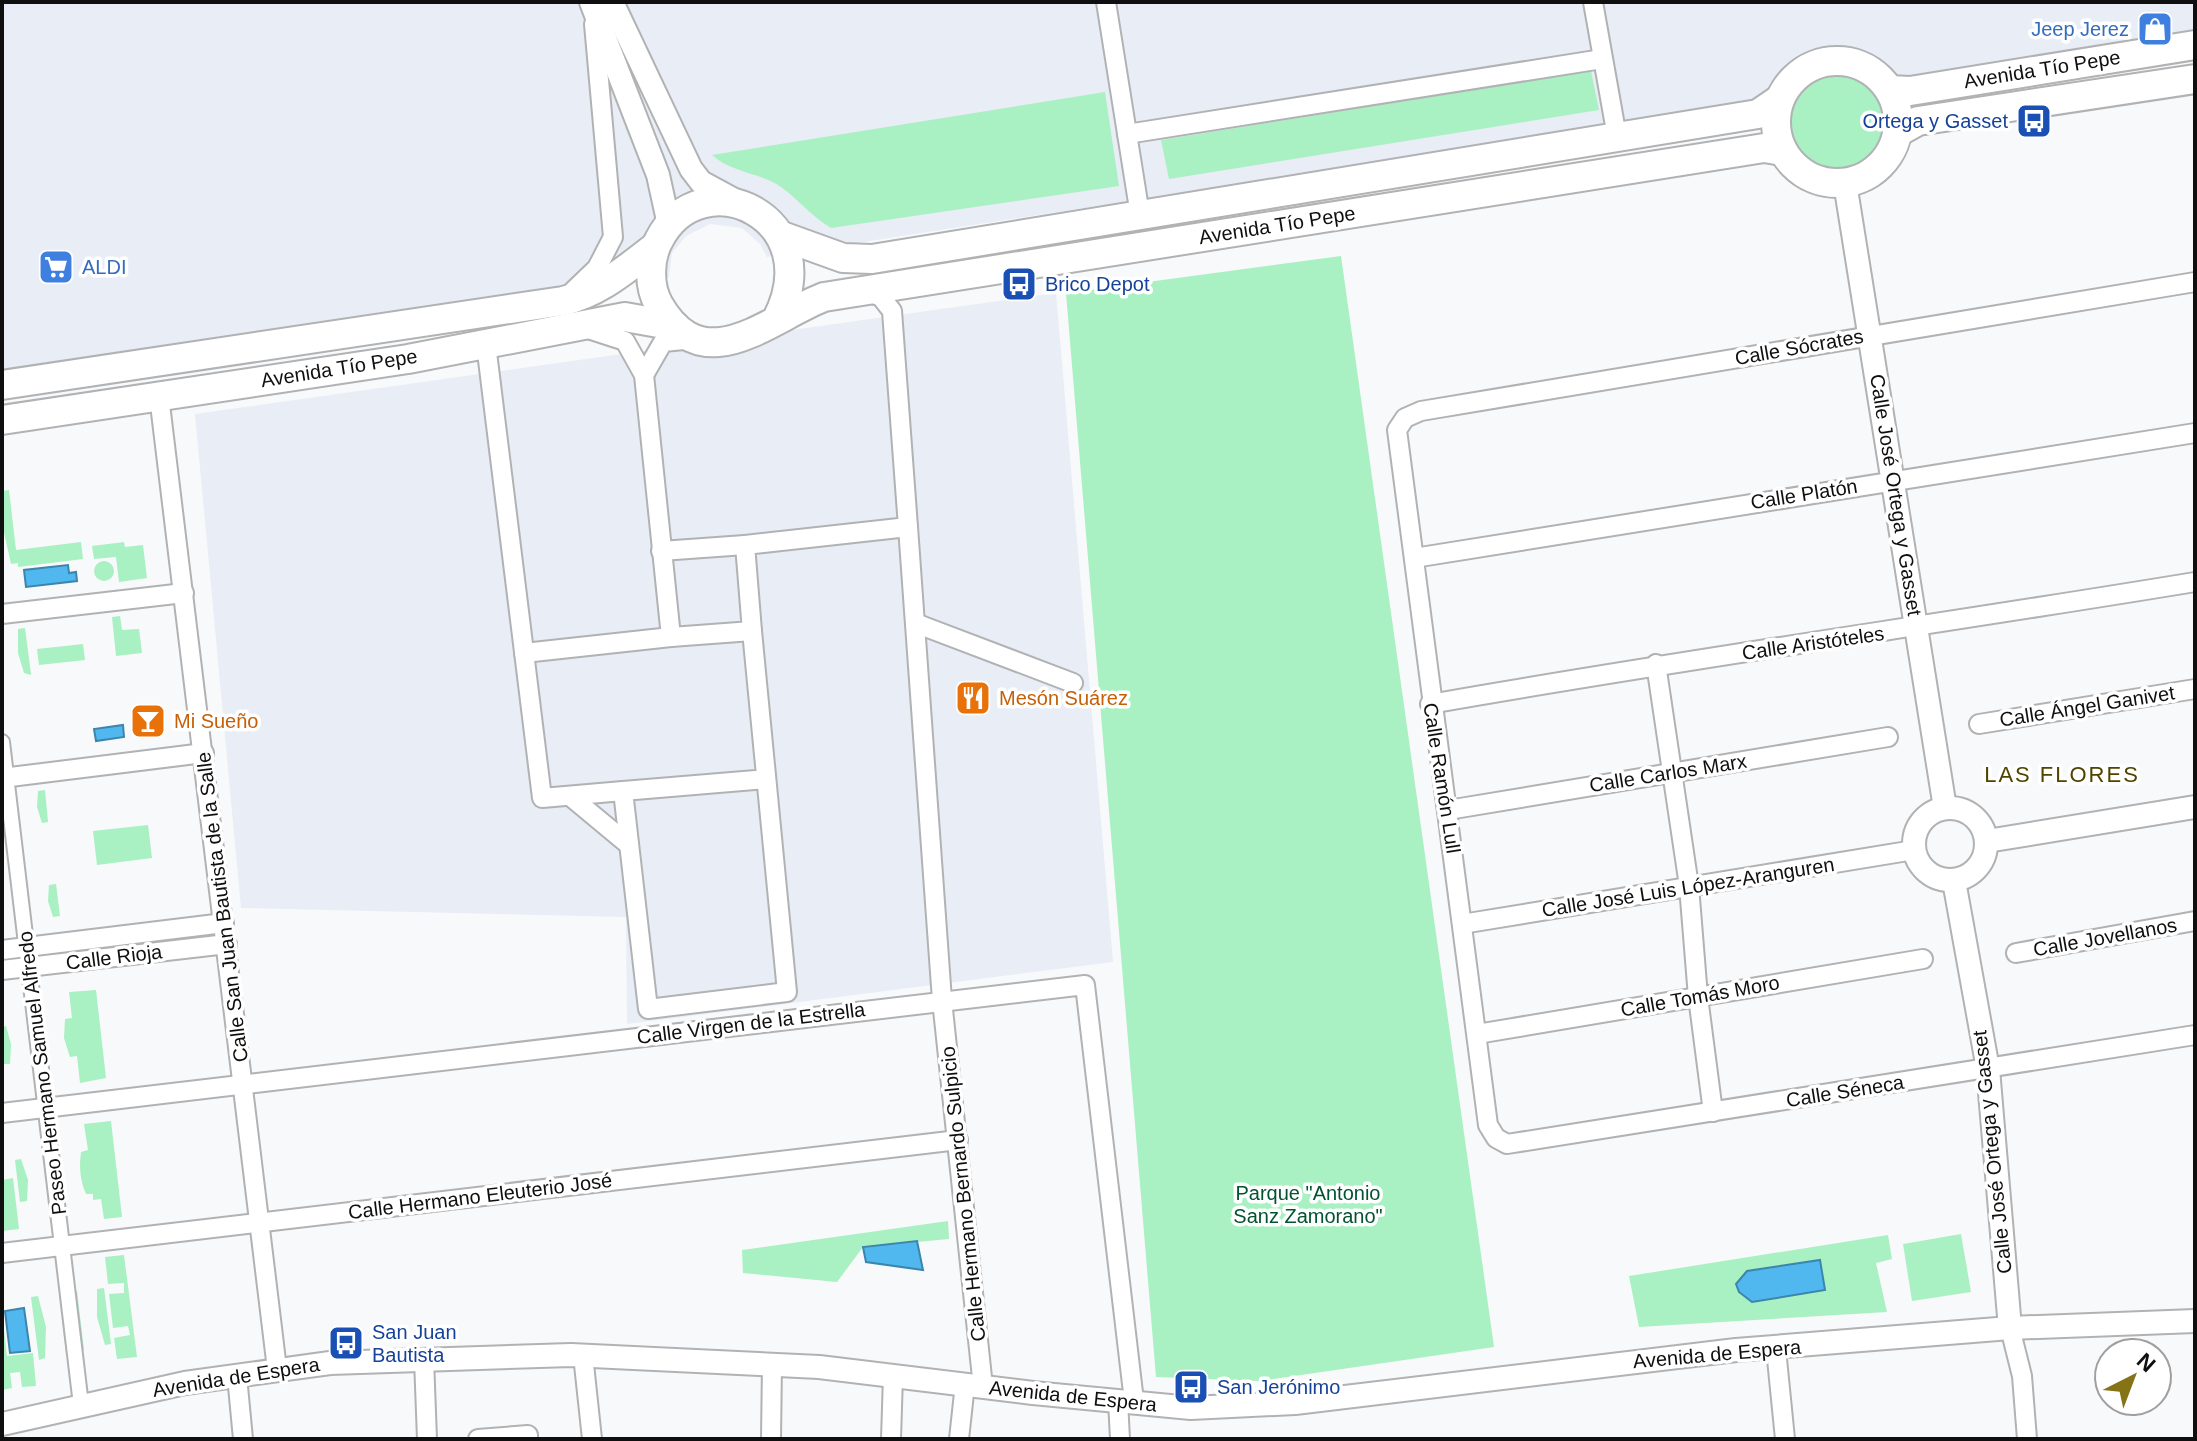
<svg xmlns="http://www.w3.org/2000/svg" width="2197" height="1441" font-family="Arial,sans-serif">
  <rect width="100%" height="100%" fill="#f8f9fb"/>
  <!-- built -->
  <g fill="#e8edf6">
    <polygon points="2,2 2195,2 2195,36 1898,90 1883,71 1864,57 1837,51 1814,54 1795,64 1780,78 1769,96 1747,105 767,257 760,244 742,228 710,224 686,236 672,253 669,277 401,322 2,381"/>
    <polygon points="1056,293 1113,962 627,1024 626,917 241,908 195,414"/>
  </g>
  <!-- green -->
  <g fill="#a9f0c3" fill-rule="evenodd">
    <polygon points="1591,71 1599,110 1169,179 1161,140"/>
    <circle cx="1837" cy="122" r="46"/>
    <path d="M 1105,92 L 1119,186 L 831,228 C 812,217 799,200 781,187 C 759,172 732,173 712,155 Z"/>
    <polygon points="1341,256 1494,1347 1259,1381 1156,1377 1066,293"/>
    <polygon points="9,490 16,550 81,542 83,559 18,567 18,563 11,564 3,528 2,491"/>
    <polygon points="124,542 125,547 143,545 147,578 119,582 116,557 94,559 92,546"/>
    <circle cx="104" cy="571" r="10"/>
    <polygon points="120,616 122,630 139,629 142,653 116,656 112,617"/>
    <polygon points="25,628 31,674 31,675 24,673 18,653 18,629"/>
    <polygon points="83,644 85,660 39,665 37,649"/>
    <polygon points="45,790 48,822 42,823 37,807 38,791"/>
    <polygon points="148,825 152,858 97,865 93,831"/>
    <polygon points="56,884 60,916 53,917 48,901 49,885"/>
    <polygon points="96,990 106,1078 80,1083 77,1056 70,1057 64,1038 65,1019 72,1018 69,992"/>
    <polygon points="6,1026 11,1044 10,1064 3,1064 2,1075 2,1027"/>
    <path d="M 111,1121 L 122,1217 L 104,1219 L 101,1199 L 93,1200 L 93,1194 L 86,1194 C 80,1180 79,1167 81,1152 L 88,1150 L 84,1124 Z"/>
    <polygon points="21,1159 28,1180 27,1201 20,1202 15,1160"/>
    <polygon points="13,1178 19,1229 2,1231 2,1180"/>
    <polygon points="948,1221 949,1239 863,1247 837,1282 743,1273 742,1250"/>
    <polygon points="1961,1234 1971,1292 1912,1301 1903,1244"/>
    <path d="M 1888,1235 L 1892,1259 L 1876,1263 L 1887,1312 L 1639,1327 L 1629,1276 ZM 1820,1260 L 1825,1290 L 1747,1297 L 1739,1292 Z"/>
    <polygon points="124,1255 137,1357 117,1359 114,1338 130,1335 128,1326 113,1328 109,1294 124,1293 124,1283 108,1284 105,1257"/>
    <polygon points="104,1288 111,1344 105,1345 97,1317 97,1289"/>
    <polygon points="77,1291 84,1350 66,1354 59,1293"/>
    <polygon points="38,1296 46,1327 45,1358 39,1360 31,1297"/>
    <polygon points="2,1312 7,1356 33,1353 36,1386 22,1387 20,1372 10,1373 12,1388 2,1390"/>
  </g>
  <!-- water -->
  <g fill="#50b8ef" stroke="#3c85ac" stroke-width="2">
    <polygon points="68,565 69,573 76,572 77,581 26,587 24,570"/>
    <polygon points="123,725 124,737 96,741 94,729"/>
    <polygon points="917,1241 923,1270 866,1262 863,1247"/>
    <polygon points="1820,1260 1825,1290 1752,1302 1739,1292 1736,1284 1747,1271"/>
    <polygon points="24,1308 30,1351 10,1353 5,1311"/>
  </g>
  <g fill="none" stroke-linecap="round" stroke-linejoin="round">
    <defs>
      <polyline id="pedestrian" points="2,742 81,1405"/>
      <g id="minor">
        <polyline points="1106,2 1140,215"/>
        <polyline points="1593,2 1617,137"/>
        <polyline points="1127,134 1602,59"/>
        <polyline points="2195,282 1421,411 1405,418 1397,430 1488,1125 1496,1138 1507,1144 2195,1035"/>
        <polyline points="570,294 597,268 613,237 594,24"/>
        <polyline points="585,328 625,341 644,375 671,637 752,631 745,545 908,527 892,311 881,297 866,291"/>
        <polyline points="486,344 542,798 623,791"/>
        <polyline points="644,375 663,342 694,339"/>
        <polyline points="159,396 277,1369"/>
        <polyline points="908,527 942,1000 983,1387"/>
        <polyline points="661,551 745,545"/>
        <polyline points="1414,558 2195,433"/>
        <polyline points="2,614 184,593"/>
        <polyline points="915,623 1073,683"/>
        <polyline points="752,631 787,992 648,1009 623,791 766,779"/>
        <polyline points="524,653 671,637"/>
        <polyline points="1656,664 1689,886 1698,997 1713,1112"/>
        <path d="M 1430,704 C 1685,659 1940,624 2195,582"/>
        <polyline points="1979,724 2195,689"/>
        <polyline points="2,778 204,753"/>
        <polyline points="570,796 629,845"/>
        <polyline points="1448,810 1888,737"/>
        <polyline points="1462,924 1914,850"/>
        <polyline points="2,950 224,923"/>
        <polyline points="2016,953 2195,921"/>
        <polyline points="2,970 227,944"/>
        <polyline points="1477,1034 1923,959"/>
        <polyline points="2,1113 1085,985 1134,1401"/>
        <polyline points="2,1253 958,1140"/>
        <polyline points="2010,1328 2022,1376 2027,1439"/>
        <polyline points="1776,1349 1785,1439"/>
        <polyline points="583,1355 592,1439"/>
        <polyline points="424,1359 427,1439"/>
        <polyline points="237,1376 243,1439"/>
        <polyline points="1118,1401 1120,1439"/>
        <polyline points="478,1439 528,1435 528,1439"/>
        <polyline points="771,1439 772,1364"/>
        <polyline points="891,1439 893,1376"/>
        <polyline points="959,1439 965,1384"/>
      </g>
      <g id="tertiary">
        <polyline points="591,2 658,175 669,225"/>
        <polyline points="612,2 691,169 701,182 738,202"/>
        <polyline points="1845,183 1945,808"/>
        <circle cx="1950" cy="844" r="36"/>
        <polyline points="1987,841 2195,807"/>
        <polyline points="1954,881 1988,1069 2010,1328"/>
        <polyline points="2,1424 185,1383 330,1363 571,1355 819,1367 1033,1393 1191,1408 1295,1403 1736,1350 2010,1328 2195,1321"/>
      </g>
      <g id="primary">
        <circle cx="1837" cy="122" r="61"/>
        <polyline points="1890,90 1910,91 2195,45"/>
        <polyline points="1898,132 1918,121 2195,79"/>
        <polyline points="782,236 843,258 872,259 1758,114 1780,99"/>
        <path d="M 776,321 C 831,217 701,158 659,240 C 649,258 648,286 659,305 C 704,383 769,318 824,297 L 1764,148 L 1783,151"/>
        <path d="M 2,385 L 563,301 C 599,293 626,269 655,247"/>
        <polyline points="2,420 408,359 625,317 675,326"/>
      </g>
    </defs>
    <!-- pedestrian casing -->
    <use href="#pedestrian" stroke="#b1b2b4" stroke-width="18"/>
    <!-- minor casing -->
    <use href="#minor" stroke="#b1b2b4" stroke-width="22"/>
    <!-- tertiary casing -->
    <use href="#tertiary" stroke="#b1b2b4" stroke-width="26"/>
    <!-- primary casing -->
    <use href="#primary" stroke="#b1b2b4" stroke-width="32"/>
    <!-- pedestrian -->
    <use href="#pedestrian" stroke="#fff" stroke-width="14"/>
    <!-- minor -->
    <use href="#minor" stroke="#fff" stroke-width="18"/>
    <!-- tertiary -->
    <use href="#tertiary" stroke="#fff" stroke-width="22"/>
    <!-- primary -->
    <use href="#primary" stroke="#fff" stroke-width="28"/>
  </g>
  <!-- icons -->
  <defs>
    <symbol id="shop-square" viewBox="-11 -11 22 22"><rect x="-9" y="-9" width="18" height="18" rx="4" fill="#3f7fe0" stroke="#fff"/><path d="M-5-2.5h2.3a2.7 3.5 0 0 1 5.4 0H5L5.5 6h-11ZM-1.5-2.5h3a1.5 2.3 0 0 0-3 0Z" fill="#fff"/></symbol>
    <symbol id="bus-square" viewBox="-11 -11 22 22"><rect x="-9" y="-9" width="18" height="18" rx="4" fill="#1a4fb4" stroke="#fff"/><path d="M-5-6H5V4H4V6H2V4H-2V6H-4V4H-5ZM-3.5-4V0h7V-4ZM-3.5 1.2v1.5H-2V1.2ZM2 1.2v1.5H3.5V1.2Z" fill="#fff"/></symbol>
    <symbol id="supermarket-square" viewBox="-11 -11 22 22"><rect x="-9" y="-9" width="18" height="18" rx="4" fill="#3f7fe0" stroke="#fff"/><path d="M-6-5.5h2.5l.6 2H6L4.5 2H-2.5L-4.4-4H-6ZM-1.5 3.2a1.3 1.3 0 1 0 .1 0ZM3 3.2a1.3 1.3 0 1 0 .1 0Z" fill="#fff"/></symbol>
    <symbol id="restaurant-square" viewBox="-11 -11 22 22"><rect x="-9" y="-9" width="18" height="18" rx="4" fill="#e8710a" stroke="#fff"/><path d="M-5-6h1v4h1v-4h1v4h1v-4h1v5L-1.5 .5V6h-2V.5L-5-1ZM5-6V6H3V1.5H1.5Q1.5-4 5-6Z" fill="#fff"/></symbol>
    <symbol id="bar-square" viewBox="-11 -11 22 22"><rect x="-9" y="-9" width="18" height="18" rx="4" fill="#e8710a" stroke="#fff"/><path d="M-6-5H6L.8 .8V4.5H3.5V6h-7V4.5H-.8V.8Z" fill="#fff"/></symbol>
  </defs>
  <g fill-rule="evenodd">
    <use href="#shop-square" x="2135" y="9" width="40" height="40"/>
    <use href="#bus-square" x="2014" y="101" width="40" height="40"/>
    <use href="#supermarket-square" x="36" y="247" width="40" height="40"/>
    <use href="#bus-square" x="999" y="264" width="40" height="40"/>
    <use href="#restaurant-square" x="953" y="678" width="40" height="40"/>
    <use href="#bar-square" x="128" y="701" width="40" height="40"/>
    <use href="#bus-square" x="326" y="1323" width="40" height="40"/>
    <use href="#bus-square" x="1171" y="1367" width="40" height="40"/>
  </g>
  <g text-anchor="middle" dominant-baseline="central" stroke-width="7" stroke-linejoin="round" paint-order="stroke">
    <!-- shop labels -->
    <g font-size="20" fill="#366cbe" stroke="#fff" text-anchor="end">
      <text x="2129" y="29">Jeep Jerez</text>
      <text x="82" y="267" text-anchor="start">ALDI</text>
    </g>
    <!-- street labels -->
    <g font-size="20" fill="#0f0f10" stroke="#fff">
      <text transform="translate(2042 69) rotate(-9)">Avenida Tío Pepe</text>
      <text transform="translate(1277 225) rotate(-9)">Avenida Tío Pepe</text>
      <text transform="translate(1799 347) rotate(-10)">Calle Sócrates</text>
      <text transform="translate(339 368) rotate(-9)">Avenida Tío Pepe</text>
      <text transform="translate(1804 494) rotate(-9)">Calle Platón</text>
      <text transform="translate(1896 495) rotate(81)">Calle José Ortega y Gasset</text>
      <text transform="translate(1813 643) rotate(-8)">Calle Aristóteles</text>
      <text transform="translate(2087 706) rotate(-9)">Calle Ángel Ganivet</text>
      <text transform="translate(1668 773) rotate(-9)">Calle Carlos Marx</text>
      <text transform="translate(1442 778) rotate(81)">Calle Ramón Lull</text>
      <text transform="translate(1688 887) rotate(-9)">Calle José Luis López-Aranguren</text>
      <text transform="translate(222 907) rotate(-97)">Calle San Juan Bautista de la Salle</text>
      <text transform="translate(2105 937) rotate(-10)">Calle Jovellanos</text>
      <text transform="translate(114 957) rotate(-7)">Calle Rioja</text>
      <text transform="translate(1700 996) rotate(-10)">Calle Tomás Moro</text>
      <text transform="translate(751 1023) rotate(-7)">Calle Virgen de la Estrella</text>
      <text transform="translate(42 1073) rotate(-97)">Paseo Hermano Samuel Alfredo</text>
      <text transform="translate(1845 1091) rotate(-9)">Calle Séneca</text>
      <text transform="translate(1992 1152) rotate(-96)">Calle José Ortega y Gasset</text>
      <text transform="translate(963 1194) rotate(-96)">Calle Hermano Bernardo Sulpicio</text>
      <text transform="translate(480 1196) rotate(-7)">Calle Hermano Eleuterio José</text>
      <text transform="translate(1717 1354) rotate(-5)">Avenida de Espera</text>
      <text transform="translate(236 1377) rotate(-9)">Avenida de Espera</text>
      <text transform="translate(1073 1396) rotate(6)">Avenida de Espera</text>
    </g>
    <!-- transit labels -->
    <g font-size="20" fill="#164399" stroke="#fff" text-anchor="start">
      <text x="2008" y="121" text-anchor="end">Ortega y Gasset</text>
      <text x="1045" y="284">Brico Depot</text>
      <text x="372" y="1332">San Juan<tspan x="372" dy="23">Bautista</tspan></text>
      <text x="1217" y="1387">San Jerónimo</text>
    </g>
    <!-- food labels -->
    <g font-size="20" fill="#c56008" stroke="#fff" text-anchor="start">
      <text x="999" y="698">Mesón Suárez</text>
      <text x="174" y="721">Mi Sueño</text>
    </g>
    <!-- park labels -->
    <g font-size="20" fill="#035330" stroke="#fff">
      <text x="1308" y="1193">Parque "Antonio<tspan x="1308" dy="23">Sanz Zamorano"</tspan></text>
    </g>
    <!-- neighbourhood labels -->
    <g font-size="22" letter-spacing="2" fill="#504400" stroke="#fff">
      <text x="2062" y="774">LAS FLORES</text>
    </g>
  </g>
  <!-- border -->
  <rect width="2197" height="1441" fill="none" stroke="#0f0f10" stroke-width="8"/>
  <!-- north arrow -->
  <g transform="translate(2133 1377) rotate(42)"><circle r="38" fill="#ffffff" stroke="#9f9f9f" stroke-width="2"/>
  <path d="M0-6L14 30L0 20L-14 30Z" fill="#857316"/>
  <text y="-12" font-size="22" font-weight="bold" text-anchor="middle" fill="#0f0f10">N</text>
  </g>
</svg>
